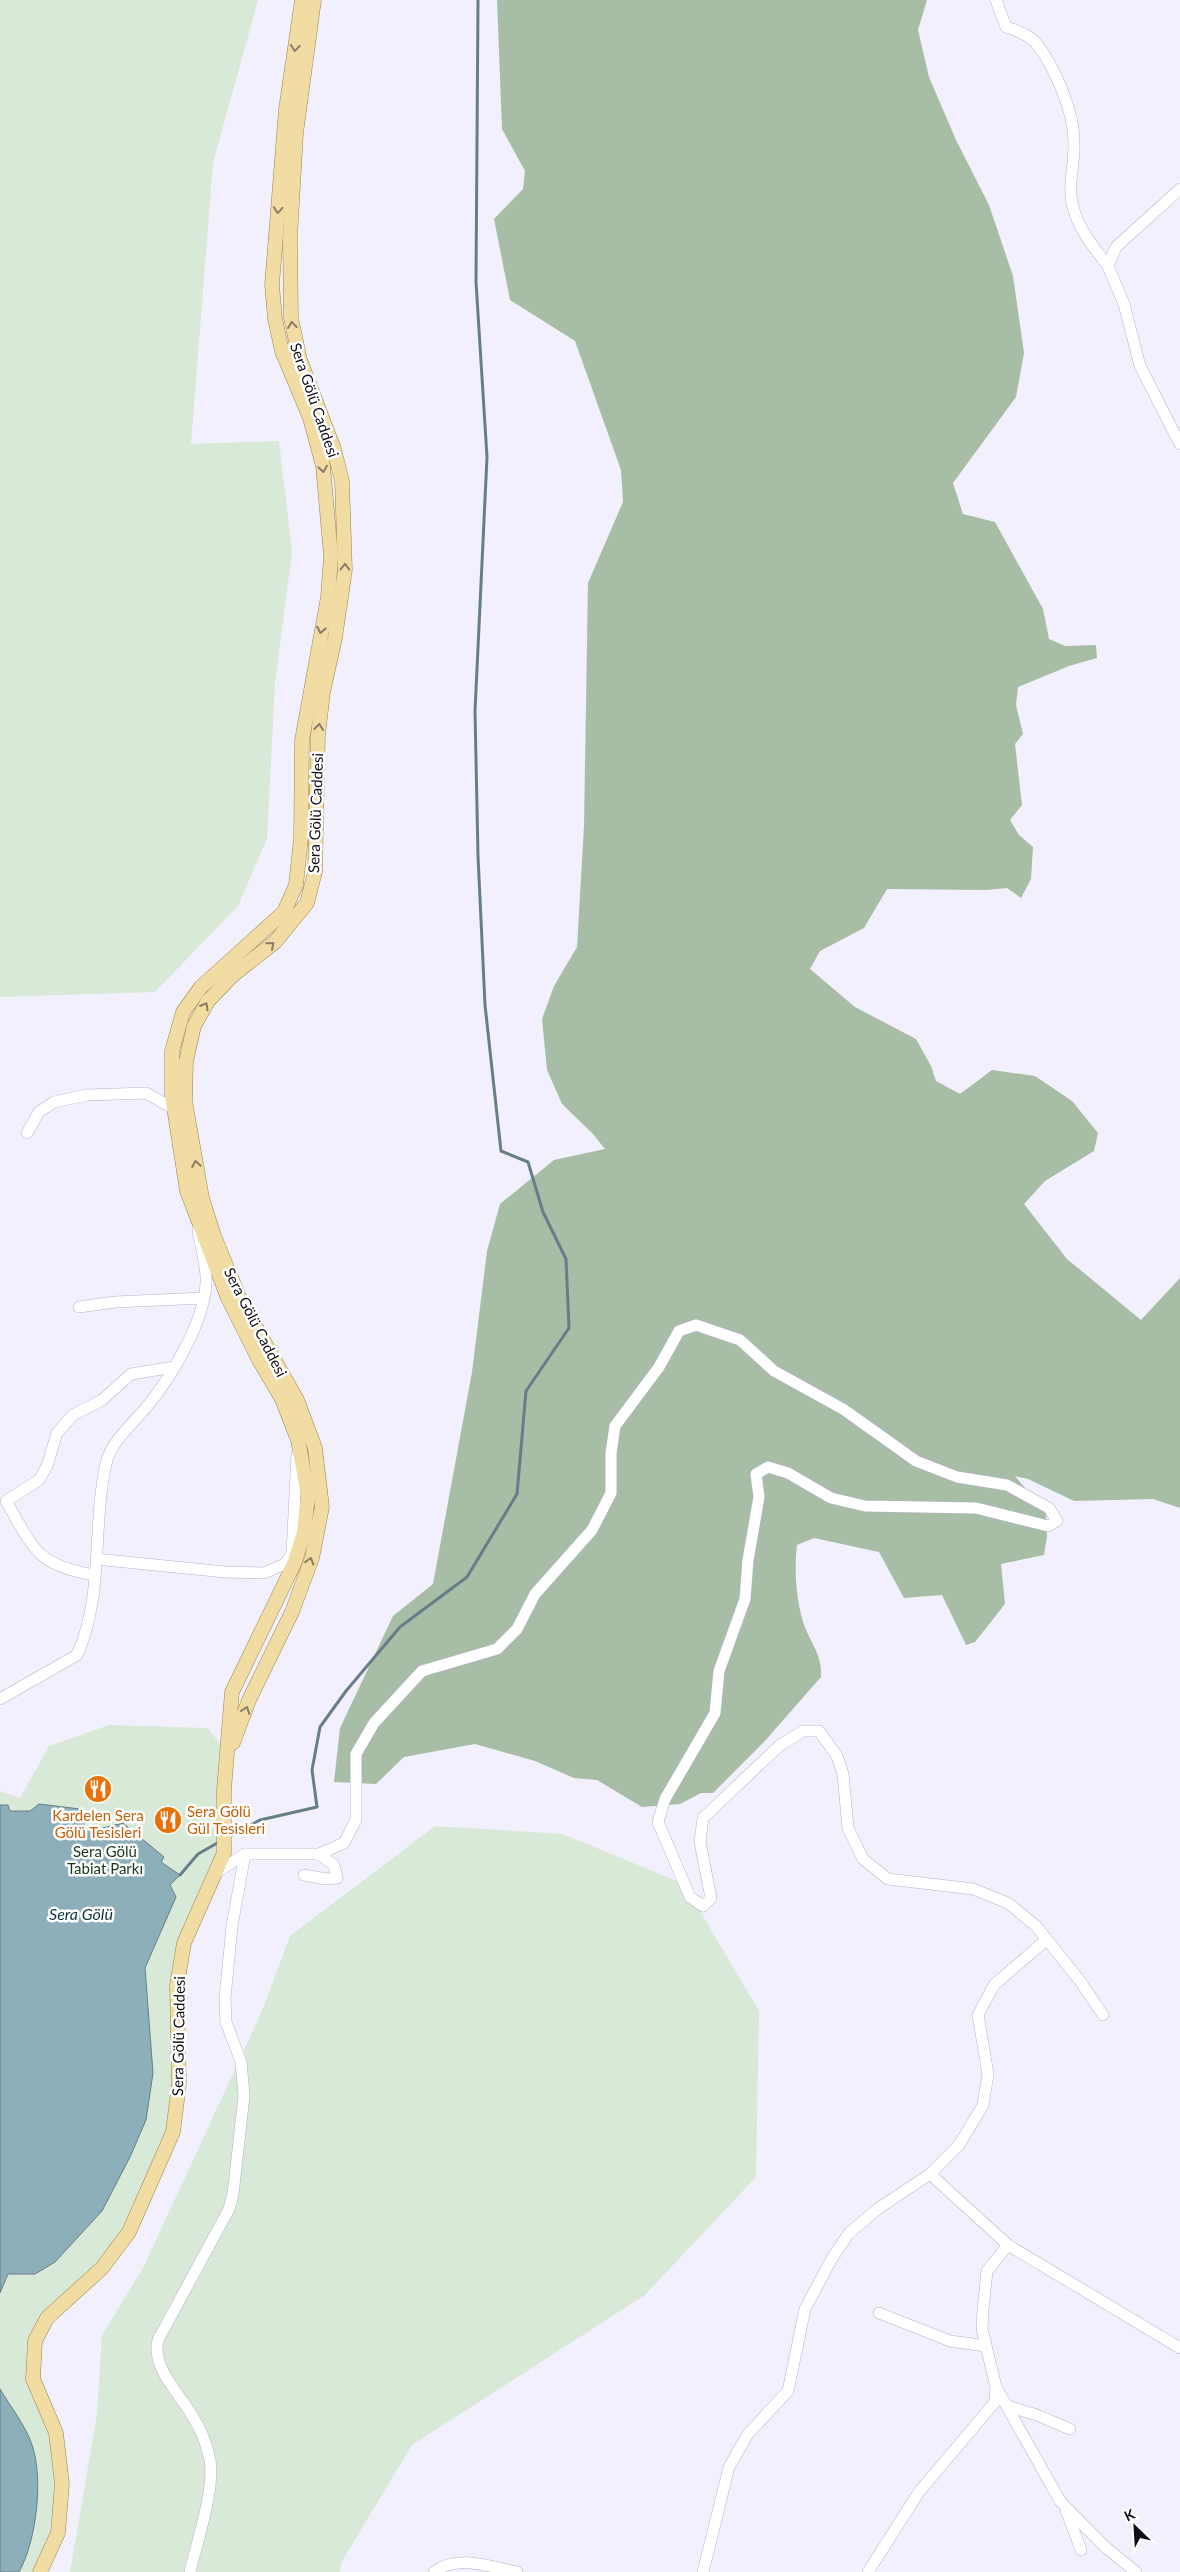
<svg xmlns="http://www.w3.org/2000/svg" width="1180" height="2572" font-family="Lato,sans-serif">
  <rect width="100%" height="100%" fill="#f2f0fc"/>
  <!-- green -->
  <g fill="#d9e9d7">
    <polygon points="0,0 258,0 213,163 191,444 279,441 292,552 275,684 267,839 238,906 155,992 0,997"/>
    <polygon points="109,1725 208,1728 229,1756 224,1853 184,1943 173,2132 129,2232 48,2318 33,2379 56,2433 58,2533 40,2572 0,2572 0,1791 20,1798 49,1746"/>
    <polygon points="435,1826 563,1834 684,1884 759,2011 756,2177 645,2295 412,2445 341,2563 340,2572 70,2572 97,2414 102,2335 143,2268 262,2011 290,1936"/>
  </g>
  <!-- forest -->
  <path fill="#a7bda5" d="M 497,0 L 927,0 L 918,30 L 929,77 L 956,140 L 989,205 L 1013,276 L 1024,353 L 1016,397 L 953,483 L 963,514 L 995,522 L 1043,609 L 1049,639 L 1065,646 L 1096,645 L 1097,658 L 1069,666 L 1018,687 L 1016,705 L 1023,734 L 1015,744 L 1022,805 L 1010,820 L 1019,835 L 1033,847 L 1031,879 L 1021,898 L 1007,888 L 987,890 L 887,889 L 864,928 L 820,951 L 810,969 L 855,1007 L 916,1039 L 931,1066 L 936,1081 L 960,1094 L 992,1070 L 1035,1076 L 1072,1101 L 1098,1133 L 1094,1151 L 1045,1181 L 1024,1204 L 1067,1259 L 1141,1320 L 1180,1278 L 1180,1508 L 1153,1499 L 1074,1501 L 1028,1479 L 1015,1476 L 1046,1513 L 1047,1536 L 1044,1555 L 1001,1564 L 1005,1604 L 975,1642 L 966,1645 L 942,1595 L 904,1598 L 879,1552 L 814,1538 L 797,1545 C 794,1569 796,1595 802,1618 C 807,1639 823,1653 821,1677 L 764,1742 L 713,1793 L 701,1793 L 680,1804 L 642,1807 L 597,1780 L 574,1778 L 535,1761 L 475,1744 L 404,1757 L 376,1784 L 334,1782 L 340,1728 L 393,1616 L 433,1584 L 472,1372 L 487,1251 L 500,1204 L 554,1160 L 605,1149 L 592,1133 L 562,1104 L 547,1070 L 542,1019 L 554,986 L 577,947 L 584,826 L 588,583 L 623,502 L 621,470 L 575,341 L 510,300 L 494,219 L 523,189 L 525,171 L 502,129 Z"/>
  <!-- water -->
  <g fill="#8cafb9" stroke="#667e88">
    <polygon points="39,1804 80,1809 85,1828 91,1831 123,1823 164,1857 161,1862 180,1875 170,1885 176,1897 145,1968 153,2073 146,2120 130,2157 102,2211 55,2262 35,2274 8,2274 0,2293 0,1805 8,1805 10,1811 30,1811"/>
    <path d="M 0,2389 C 10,2406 26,2426 32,2445 C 44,2479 36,2542 19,2572 L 0,2572 Z"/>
  </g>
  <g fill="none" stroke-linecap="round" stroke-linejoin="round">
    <!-- stream -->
    <g stroke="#667e88" stroke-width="3">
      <polyline points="227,1838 260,1820 317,1807 312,1770 320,1727 346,1691 400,1627 467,1577 517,1494 526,1391 569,1328 566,1259 543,1212 528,1162 501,1151 485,1005 478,856 475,711 487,457 476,282 478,0"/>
      <polyline points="180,1875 198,1854 219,1842"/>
    </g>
    <defs>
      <g id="minor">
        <path d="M 996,0 L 1006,27 C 1016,30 1028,34 1036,43 C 1055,67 1074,112 1074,142 C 1075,163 1067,187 1073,207 C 1079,230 1094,248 1108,266"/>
        <polyline points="1180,189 1116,247 1108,266 1124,304 1140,366 1180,444"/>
        <polyline points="27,1133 39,1112 54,1102 87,1095 146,1093 178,1111"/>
        <polyline points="79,1307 115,1302 203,1298"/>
        <polyline points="96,1559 225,1572 264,1573 285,1564 292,1554 297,1455"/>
        <path d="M 94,1575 C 36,1565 34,1549 6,1501 L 39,1480 L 47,1466 L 57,1433 L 73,1415 L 102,1400 L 131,1374 L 174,1367"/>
        <path d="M 0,1699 L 77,1655 C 104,1596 92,1526 106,1464 C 110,1443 132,1424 145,1409 C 171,1378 208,1317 206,1276 C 205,1261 201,1246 198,1231"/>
        <polyline points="217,1872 245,1854 319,1854 344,1843 356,1820 356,1754 374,1723 422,1671 497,1649 517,1629 535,1594 592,1530 611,1493 611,1453 615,1426 659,1367 679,1331 696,1325 740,1340 774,1371 843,1409 916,1461 957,1477 1007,1485 1049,1508 1057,1521 1048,1526 976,1508 865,1506 831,1498 788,1473 768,1467 756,1474 759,1497 748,1560 745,1599 719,1671 715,1713 665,1799 658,1822 690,1897 703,1906 711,1898 700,1842 703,1818 779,1746 803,1731 819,1731 837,1756 843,1774 848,1828 863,1859 888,1879 973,1889 1008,1903 1036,1926 1080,1981 1103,2015"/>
        <polyline points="304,1875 326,1879 337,1878 334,1865 319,1854"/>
        <polyline points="1008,2245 930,2174 959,2145 983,2105 988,2074 978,2015 994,1985 1046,1940"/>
        <polyline points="879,2313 950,2341 986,2346"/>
        <polyline points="996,2387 1060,2501 1104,2546 1136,2572"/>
        <polyline points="1007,2406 1037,2415 1070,2429"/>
        <polyline points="1066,2510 1081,2550"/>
        <path d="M 190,2572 C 197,2542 215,2489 210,2460 C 207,2445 201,2430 193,2417 C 181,2395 151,2368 158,2340 L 229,2209 L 233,2194 L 244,2096 L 241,2062 L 226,2022 L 225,1998 L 232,1926 L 245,1854"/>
        <path d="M 434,2572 C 457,2554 491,2567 517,2572"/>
        <polyline points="703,2572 729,2467 748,2434 788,2391 805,2309 831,2260 849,2233 879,2208 930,2174"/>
        <polyline points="868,2572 919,2492 995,2402 996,2387 982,2329 983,2309 987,2271 1008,2245 1180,2348"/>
      </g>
      <g id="major">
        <polyline points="233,1743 249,1700 292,1612 312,1558 322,1507 315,1448 297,1400 240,1299 214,1236 202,1198 185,1101 186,1061 194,1026 208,1001 233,975 275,942 307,903 315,872 318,735 323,692 335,638 345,570 342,481 334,449 300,360 291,318 290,238 296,133 314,0"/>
        <polyline points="40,2572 58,2533 62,2484 56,2433 33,2379 35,2341 47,2318 102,2268 129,2232 173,2132 179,2084 177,1985 184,1943 224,1853 224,1790 232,1692 294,1564 304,1533 308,1495 298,1440 282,1399 259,1360 228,1298 187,1191 172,1095 172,1051 183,1012 201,987 284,912 296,885 301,838 302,740 328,597 331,556 323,466 310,418 282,351 275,319 272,285 286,109 302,0"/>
      </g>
    </defs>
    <!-- minor casing -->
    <use href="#minor" stroke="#b6b1cf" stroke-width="12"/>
    <!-- major casing -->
    <use href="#major" stroke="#9b844b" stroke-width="15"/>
    <!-- minor -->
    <use href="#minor" stroke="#fff" stroke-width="11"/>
    <!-- major -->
    <use href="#major" stroke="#f1dca4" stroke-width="14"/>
  </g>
  <!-- one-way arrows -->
  <defs><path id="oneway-chevron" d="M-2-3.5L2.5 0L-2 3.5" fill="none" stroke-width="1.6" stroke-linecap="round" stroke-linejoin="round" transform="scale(1.25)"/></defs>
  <g stroke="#8b7e64">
    <use href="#oneway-chevron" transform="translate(295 48) rotate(97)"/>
    <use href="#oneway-chevron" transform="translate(278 210) rotate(94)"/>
    <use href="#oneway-chevron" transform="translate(292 325) rotate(-97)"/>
    <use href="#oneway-chevron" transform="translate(323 469) rotate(81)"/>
    <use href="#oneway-chevron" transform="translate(345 567) rotate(-89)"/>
    <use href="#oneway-chevron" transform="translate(321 630) rotate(101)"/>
    <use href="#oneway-chevron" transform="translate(319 727) rotate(-83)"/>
    <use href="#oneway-chevron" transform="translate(271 945) rotate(-41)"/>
    <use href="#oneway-chevron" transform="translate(205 1006) rotate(-60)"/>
    <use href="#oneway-chevron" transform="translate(196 1164) rotate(-100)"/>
    <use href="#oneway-chevron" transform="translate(310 1561) rotate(-73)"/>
    <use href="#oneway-chevron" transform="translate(246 1710) rotate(-70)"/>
  </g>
  <!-- icons -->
  <defs>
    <symbol id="restaurant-disc" viewBox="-11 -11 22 22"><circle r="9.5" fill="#e8710a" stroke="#fff"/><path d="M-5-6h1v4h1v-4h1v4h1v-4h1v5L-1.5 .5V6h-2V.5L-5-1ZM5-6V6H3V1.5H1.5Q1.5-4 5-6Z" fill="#fff"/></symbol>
  </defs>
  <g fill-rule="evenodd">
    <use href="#restaurant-disc" x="82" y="1773" width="32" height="32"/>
    <use href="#restaurant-disc" x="152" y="1804" width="32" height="32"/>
  </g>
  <g text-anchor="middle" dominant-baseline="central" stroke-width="5" stroke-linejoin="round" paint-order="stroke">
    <!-- street labels -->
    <g font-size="15" fill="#0e0c16" stroke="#fff">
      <text transform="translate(315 400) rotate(71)">Sera Gölü Caddesi</text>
      <text transform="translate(315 813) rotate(-88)">Sera Gölü Caddesi</text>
      <text transform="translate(256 1322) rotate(63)">Sera Gölü Caddesi</text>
      <text transform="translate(178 2036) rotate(-89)">Sera Gölü Caddesi</text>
    </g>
    <!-- food labels -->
    <g font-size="15" fill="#c56008" stroke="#fff" text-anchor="start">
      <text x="187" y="1811">Sera Gölü<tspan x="187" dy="17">Gül Tesisleri</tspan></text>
      <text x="98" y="1815" text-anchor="middle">Kardelen Sera<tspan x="98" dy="17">Gölü Tesisleri</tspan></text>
    </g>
    <!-- park labels -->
    <g font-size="15" fill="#173916" stroke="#fff">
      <text x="105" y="1851">Sera Gölü<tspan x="105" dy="17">Tabiat Parkı</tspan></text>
    </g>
    <!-- water labels -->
    <g font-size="16" font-style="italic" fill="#10323b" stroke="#fff">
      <text x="81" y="1913">Sera Gölü</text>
    </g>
  </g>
  <!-- north arrow -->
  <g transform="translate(1135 2527) rotate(335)" stroke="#ffffff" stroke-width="4" paint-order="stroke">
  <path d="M0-4L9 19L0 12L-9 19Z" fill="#0e0c16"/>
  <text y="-8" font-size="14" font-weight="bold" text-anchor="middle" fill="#0e0c16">K</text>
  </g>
</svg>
